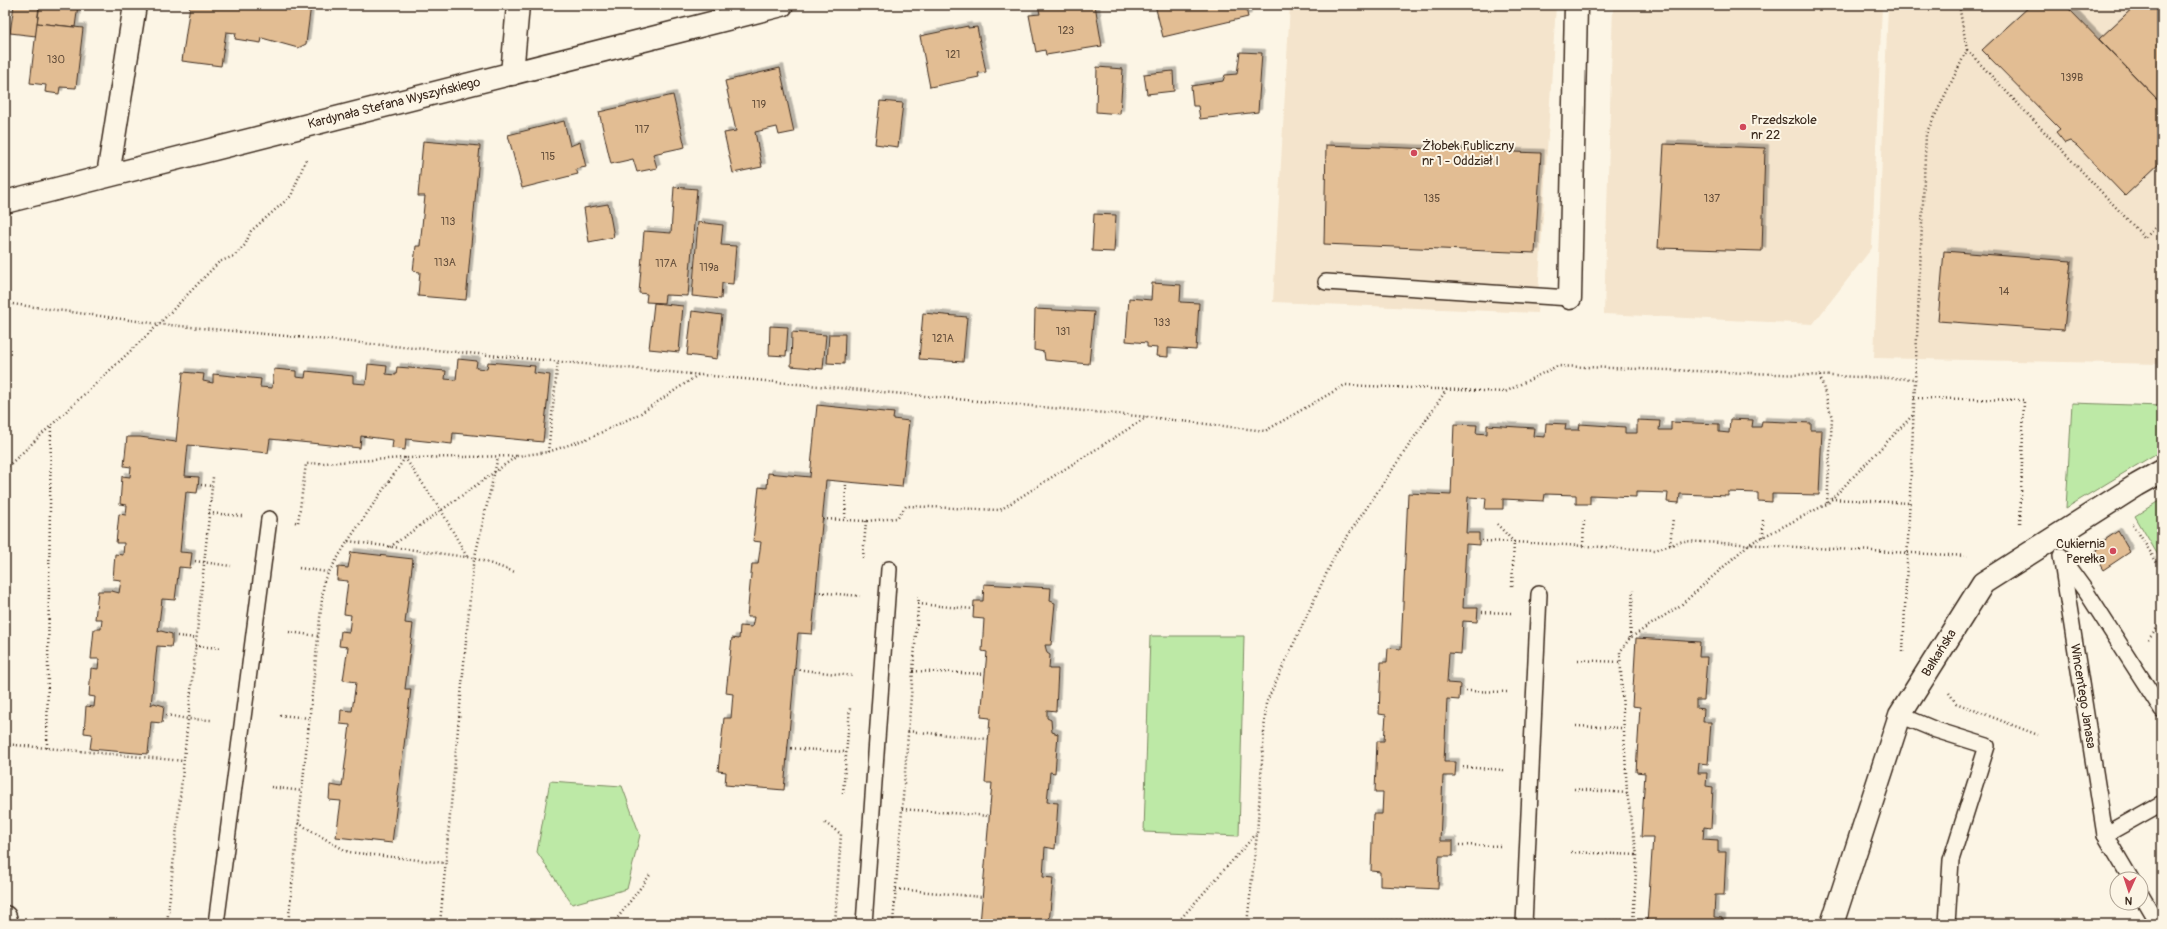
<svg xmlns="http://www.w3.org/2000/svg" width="2167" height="929" font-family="Pangolin,sans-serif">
  <defs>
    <filter id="shadow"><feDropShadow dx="3.5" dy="-3.5" stdDeviation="0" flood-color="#0004"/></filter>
  </defs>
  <rect width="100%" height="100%" fill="#fcf5e5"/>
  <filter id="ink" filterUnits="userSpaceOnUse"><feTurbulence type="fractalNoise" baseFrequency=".025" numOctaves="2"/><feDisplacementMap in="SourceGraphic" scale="8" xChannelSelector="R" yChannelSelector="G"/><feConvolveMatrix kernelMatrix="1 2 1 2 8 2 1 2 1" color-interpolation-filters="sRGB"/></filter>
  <g filter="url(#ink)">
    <!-- built -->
    <g fill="#f4e4cc">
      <polygon points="1290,5 1556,5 1537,313 1273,302"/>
      <polygon points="1613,5 1882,5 1872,248 1813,324 1604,314"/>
      <polygon points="1888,5 2162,5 2162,364 1874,358"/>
    </g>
    <!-- green -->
    <g fill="#bde9a6" stroke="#7c8a62">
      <polygon points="2072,403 2162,406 2162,450 2066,508"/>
      <polygon points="2162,499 2162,562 2135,516"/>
      <polygon points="1150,636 1244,636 1239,836 1144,832"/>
      <polygon points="550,781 622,786 640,835 627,889 572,904 537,852"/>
    </g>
    <!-- building -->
    <g fill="#e2bd93" stroke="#3b2a1e" filter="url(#shadow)">
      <polygon points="14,5 39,5 36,36 10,33"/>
      <polygon points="40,5 78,5 75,27 37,23"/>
      <polygon points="190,5 311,5 306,44 298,48 262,38 261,43 235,39 236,33 226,32 221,66 182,61"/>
      <polygon points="1038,5 1095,5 1102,46 1046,55 1045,50 1036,52 1029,15 1040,14"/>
      <polygon points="1155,5 1245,5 1248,17 1163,37"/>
      <polygon points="2031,5 2065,5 2162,104 2162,161 2125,196 2077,146 2070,141 2065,143 2056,132 2060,129 1982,50"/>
      <polygon points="2136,5 2162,5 2162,104 2099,39"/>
      <polygon points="37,23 83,28 76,88 60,87 59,94 45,92 46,85 30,83"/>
      <polygon points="968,26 968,28 977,27 986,72 978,73 979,77 930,87 920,36"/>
      <polygon points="1240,52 1262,53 1258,112 1200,119 1198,106 1193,106 1191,86 1223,81 1225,75 1237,74"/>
      <polygon points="1097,67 1123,69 1120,114 1096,112"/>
      <polygon points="780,68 794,132 779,135 777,127 755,132 762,167 733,173 724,133 736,131 725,81"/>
      <polygon points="1173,71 1174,91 1147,94 1144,74"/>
      <polygon points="673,95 685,147 653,154 657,168 637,172 633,159 611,164 599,112"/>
      <polygon points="880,101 903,103 898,147 875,144"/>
      <polygon points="564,121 570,146 580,142 586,167 576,169 578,174 522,188 508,135"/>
      <polygon points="423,141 480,146 466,300 418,296 420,272 413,271 416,246 420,246 425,196 418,196"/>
      <polygon points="1664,144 1765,148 1762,251 1658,248"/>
      <polygon points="1326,145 1541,153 1535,253 1324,244"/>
      <polygon points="674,187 697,189 688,296 665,295 664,303 646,302 647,294 639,293 644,231 671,233"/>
      <polygon points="608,204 614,237 589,242 584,208"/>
      <polygon points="1094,214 1116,215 1114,252 1092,251"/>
      <polygon points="698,222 723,225 721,245 736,246 733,284 722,283 721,299 692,296"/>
      <polygon points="1944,251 2071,261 2064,330 1938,321"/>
      <polygon points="1152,283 1181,285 1180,302 1199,303 1196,350 1168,348 1168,357 1156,356 1157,348 1147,347 1147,343 1126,341 1129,298 1151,300"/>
      <polygon points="654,303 683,306 679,352 649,349"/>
      <polygon points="1035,309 1094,312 1089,364 1045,360 1044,352 1034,350"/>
      <polygon points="692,311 722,315 717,359 687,355"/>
      <polygon points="923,313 967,317 963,362 919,359"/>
      <polygon points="770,326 788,327 786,356 769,355"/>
      <polygon points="792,332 826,335 823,369 791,366"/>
      <polygon points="829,334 845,334 844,364 827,363"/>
      <polygon points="458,359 477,361 476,368 487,369 488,362 535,366 534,373 550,375 543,442 453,433 452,444 406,439 405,450 392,448 393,440 361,436 360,448 270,439 268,453 188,445 185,476 199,477 198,487 197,493 186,492 180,552 192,553 190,568 179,567 175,600 162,599 158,632 161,631 172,634 172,642 171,647 157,646 151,705 154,703 164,706 162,723 151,722 148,754 90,749 92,734 84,733 86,706 94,707 95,697 89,696 91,668 98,669 99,659 91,659 94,629 101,629 102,619 95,619 98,591 112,591 119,593 121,580 113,579 115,554 123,555 124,543 116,543 119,514 126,515 127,505 120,504 122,476 130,477 131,467 124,466 127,437 140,437 176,442 183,372 204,374 203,381 213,383 213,374 261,379 260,387 272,388 274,369 296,371 296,377 305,378 306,371 353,376 353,383 366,384 368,364 387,366 386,374 396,375 397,367 446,371 445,379 456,380"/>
      <polygon points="817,405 894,413 893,419 909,421 902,487 826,480 812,634 798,633 784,790 725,785 726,772 718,771 724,718 731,718 733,694 726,693 732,638 739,639 740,626 752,627 754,617 747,617 752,564 758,564 761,542 753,541 759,487 767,488 768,473 810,477"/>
      <polygon points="1730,419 1753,420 1752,427 1761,427 1762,421 1811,423 1811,430 1822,430 1819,495 1772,494 1772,502 1758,501 1758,493 1728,492 1728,496 1680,494 1679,503 1667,502 1668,493 1636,492 1636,497 1590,495 1590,504 1576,504 1576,495 1545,494 1544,501 1503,499 1503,509 1485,509 1486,498 1468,497 1466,533 1479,533 1479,545 1466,544 1463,608 1478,608 1477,622 1463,621 1461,654 1449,653 1447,683 1460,684 1459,700 1447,699 1444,762 1456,762 1455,776 1443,776 1440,841 1453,841 1453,856 1439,856 1438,889 1380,886 1380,872 1371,871 1373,814 1382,814 1383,792 1375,792 1377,741 1384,741 1386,715 1379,714 1381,662 1387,662 1388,648 1401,649 1408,493 1451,495 1454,424 1477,425 1476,433 1487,434 1487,425 1534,428 1533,436 1545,437 1546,423 1566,424 1565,430 1579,430 1580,424 1625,427 1625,433 1637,433 1637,420 1660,421 1659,430 1671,430 1671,422 1719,424 1719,432 1729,433"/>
      <polygon points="2118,531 2130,552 2103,570 2093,553 2098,550 2096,546"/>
      <polygon points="351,552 413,559 405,623 413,624 405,689 411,689 392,843 336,837 341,801 329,800 330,785 342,787 350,725 340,724 341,710 352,711 356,682 343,680 348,647 339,646 341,631 349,632 351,615 344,614 348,581 337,580 338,567 348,568"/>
      <polygon points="984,584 1051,588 1050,601 1055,603 1051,645 1045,645 1047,653 1050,655 1049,669 1058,669 1056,711 1047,710 1047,718 1051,720 1052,732 1058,734 1055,773 1050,772 1047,802 1058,803 1055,849 1045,847 1043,877 1053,878 1049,924 980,924 992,783 985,783 990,718 981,717 987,652 982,651 984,619 973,618 974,601 983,601"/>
      <polygon points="1636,638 1700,642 1699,657 1707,657 1704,700 1696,700 1696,708 1704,709 1703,722 1711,722 1708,764 1699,763 1698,773 1707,773 1706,786 1713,787 1711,828 1704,827 1703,839 1718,840 1718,852 1726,852 1724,895 1715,895 1714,917 1722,918 1722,924 1647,924 1653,837 1641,837 1645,773 1636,772 1640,707 1632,706"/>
    </g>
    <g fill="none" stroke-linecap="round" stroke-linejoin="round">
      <defs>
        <g id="lane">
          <polyline points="1326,282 1570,298"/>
          <polyline points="2061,556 2105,835 2131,879"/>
          <polyline points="2063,560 2087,593 2162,710"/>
          <polyline points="1900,715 1936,730 1987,746 1951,860 1947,924"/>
          <polyline points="2105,835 2162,803"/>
          <polyline points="2141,895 2158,924"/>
          <polyline points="216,924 269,519"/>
          <polyline points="864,924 889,569"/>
          <polyline points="1524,924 1539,594"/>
        </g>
        <g id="street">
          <polyline points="512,74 518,5"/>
          <polyline points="108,175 135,5"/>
          <polyline points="1570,298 1576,5"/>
          <polyline points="5,917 7,924"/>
          <polyline points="1832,924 1900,715 1983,583 2137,485 2162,471"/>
        </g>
        <polyline id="secondary" points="5,202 782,5"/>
      </defs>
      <!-- lane casing -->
      <use href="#lane" stroke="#3b2a1e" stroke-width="18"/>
      <!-- street casing -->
      <use href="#street" stroke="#3b2a1e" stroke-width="25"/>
      <!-- secondary casing -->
      <use href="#secondary" stroke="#3b2a1e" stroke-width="25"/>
      <!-- path -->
      <g stroke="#3b2a1e" stroke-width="2.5" stroke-dasharray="1 3" stroke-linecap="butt">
        <polyline points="1967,50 2145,238 2162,221"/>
        <polyline points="5,303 159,324 1148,417 1265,431 1345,385 1505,392 1557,366 1915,379"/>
        <polyline points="1820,376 1832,418 1827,504"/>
        <polyline points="1914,398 2024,400 2020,524"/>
        <polyline points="548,452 558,361"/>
        <polyline points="5,469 159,324 219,262 234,256 245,245 251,231 291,196 307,157"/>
        <polyline points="201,485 212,486"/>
        <polyline points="1831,499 1910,503"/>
        <polyline points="209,513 242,516"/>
        <polyline points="845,518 846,482"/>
        <polyline points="823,519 866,521 897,518 906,506 1000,510 1147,417"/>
        <polyline points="295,522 298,523 306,464 405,458 517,456"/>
        <polyline points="1497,524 1513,541"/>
        <polyline points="2133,524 2162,571"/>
        <polyline points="1763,537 1763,518"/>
        <polyline points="348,541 405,458 441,510 467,557"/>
        <polyline points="1482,541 1514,542"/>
        <polyline points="1670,545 1673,518"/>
        <polyline points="1583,546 1584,521"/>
        <polyline points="390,547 517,456 548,452 592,437 641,413 698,375"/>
        <polyline points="863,558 866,521"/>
        <polyline points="195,561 231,566"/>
        <polyline points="299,568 327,572"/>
        <polyline points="1512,586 1514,542 1655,550 1683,541 1968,556"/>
        <polyline points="816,592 860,596"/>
        <polyline points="918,604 973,609"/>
        <polyline points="1482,612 1511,613"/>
        <polyline points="289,632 318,636"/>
        <polyline points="177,636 196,638"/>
        <polyline points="1630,638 1633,590"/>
        <polyline points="2148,639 2162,622"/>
        <polyline points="195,646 222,648"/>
        <polyline points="1903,652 1926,134 1967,50 1959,5"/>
        <polyline points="1578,660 1619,662"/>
        <polyline points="795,669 853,676"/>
        <polyline points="913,671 985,674"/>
        <polyline points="1466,691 1509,692"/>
        <polyline points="1949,693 1956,703 2038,735"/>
        <polyline points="166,715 188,719 212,720"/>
        <polyline points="280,715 309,718"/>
        <polyline points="1576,726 1622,728"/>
        <polyline points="908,731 988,739"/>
        <polyline points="5,744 184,761"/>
        <polyline points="47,748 51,425"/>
        <polyline points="787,748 847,752"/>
        <polyline points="1463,767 1504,770"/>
        <polyline points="271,787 302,791"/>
        <polyline points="1574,789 1627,793"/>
        <polyline points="843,793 850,707"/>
        <polyline points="902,809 989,816"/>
        <polyline points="298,823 348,852 445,863"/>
        <polyline points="825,823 841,834 835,924"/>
        <polyline points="1459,845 1502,846"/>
        <polyline points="1571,852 1637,855"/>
        <polyline points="896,889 982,897"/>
        <polyline points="1570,920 1633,921"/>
        <polyline points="167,924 213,477"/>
        <polyline points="288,924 324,580 348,541 474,558 515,572"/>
        <polyline points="440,924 473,565 498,457"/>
        <polyline points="613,924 650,875"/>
        <polyline points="893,924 919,595"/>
        <polyline points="1172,924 1176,924 1256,834"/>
        <polyline points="1176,924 1497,919"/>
        <polyline points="1247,924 1257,834 1266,703 1336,553 1447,389"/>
        <polyline points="1633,924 1637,855 1627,793 1620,652 1630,638 1681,605 1749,544 1827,504 1913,415"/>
      </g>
      <!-- lane -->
      <use href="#lane" stroke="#fcf5e5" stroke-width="15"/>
      <!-- street -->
      <use href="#street" stroke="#fcf5e5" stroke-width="22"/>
      <!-- secondary -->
      <use href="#secondary" stroke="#fcf5e5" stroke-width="22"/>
    </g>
  </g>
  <!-- markers -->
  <g fill="#d1495b" stroke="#fcf5e5" stroke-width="1.5">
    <circle cx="1743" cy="127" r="4"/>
    <circle cx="1414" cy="153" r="4"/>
    <circle cx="2113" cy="551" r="4"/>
  </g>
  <g text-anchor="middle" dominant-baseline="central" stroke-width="4" stroke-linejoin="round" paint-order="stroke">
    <!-- number labels -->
    <g font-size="11" fill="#654f3b">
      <text x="1066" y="30">123</text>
      <text x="953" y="54">121</text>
      <text x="56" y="59">130</text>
      <text x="2072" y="77">139B</text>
      <text x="759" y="104">119</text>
      <text x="642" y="129">117</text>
      <text x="548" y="156">115</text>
      <text x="1432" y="198">135</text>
      <text x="1712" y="198">137</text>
      <text x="448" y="221">113</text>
      <text x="445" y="262">113A</text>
      <text x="666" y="263">117A</text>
      <text x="709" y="267">119a</text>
      <text x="2004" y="291">14</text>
      <text x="1162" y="322">133</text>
      <text x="1063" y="331">131</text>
      <text x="943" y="338">121A</text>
    </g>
    <!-- street labels -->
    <g font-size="13" fill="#3b2a1e" stroke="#fcf5e5">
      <text transform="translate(394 103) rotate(-14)">Kardynała Stefana Wyszyńskiego</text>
      <text transform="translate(1939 653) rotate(-58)">Bałkańska</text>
      <text transform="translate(2083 696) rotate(81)">Wincentego Janasa</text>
    </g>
    <!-- poi labels -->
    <g font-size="13" fill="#3b2a1e" stroke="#fcf5e5" text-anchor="start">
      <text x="1751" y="120">Przedszkole<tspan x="1751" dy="15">nr 22</tspan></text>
      <text x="1422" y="146">Żłobek Publiczny<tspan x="1422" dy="15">nr 1 - Oddział I</tspan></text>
      <text x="2105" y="544" text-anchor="end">Cukiernia<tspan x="2105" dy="15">Perełka</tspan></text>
    </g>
  </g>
  <!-- margin -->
  <rect width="2167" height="929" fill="none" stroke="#fcf5e5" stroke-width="20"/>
  <rect x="10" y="10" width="2147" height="909" fill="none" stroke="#3b2a1e" stroke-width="1.5" filter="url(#ink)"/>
  <!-- north arrow -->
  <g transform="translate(2129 891) rotate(183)"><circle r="19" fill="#fcf5e5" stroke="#afa495"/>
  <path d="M0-3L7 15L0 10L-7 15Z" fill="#d1495b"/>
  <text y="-6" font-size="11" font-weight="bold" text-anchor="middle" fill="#3b2a1e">N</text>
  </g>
</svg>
